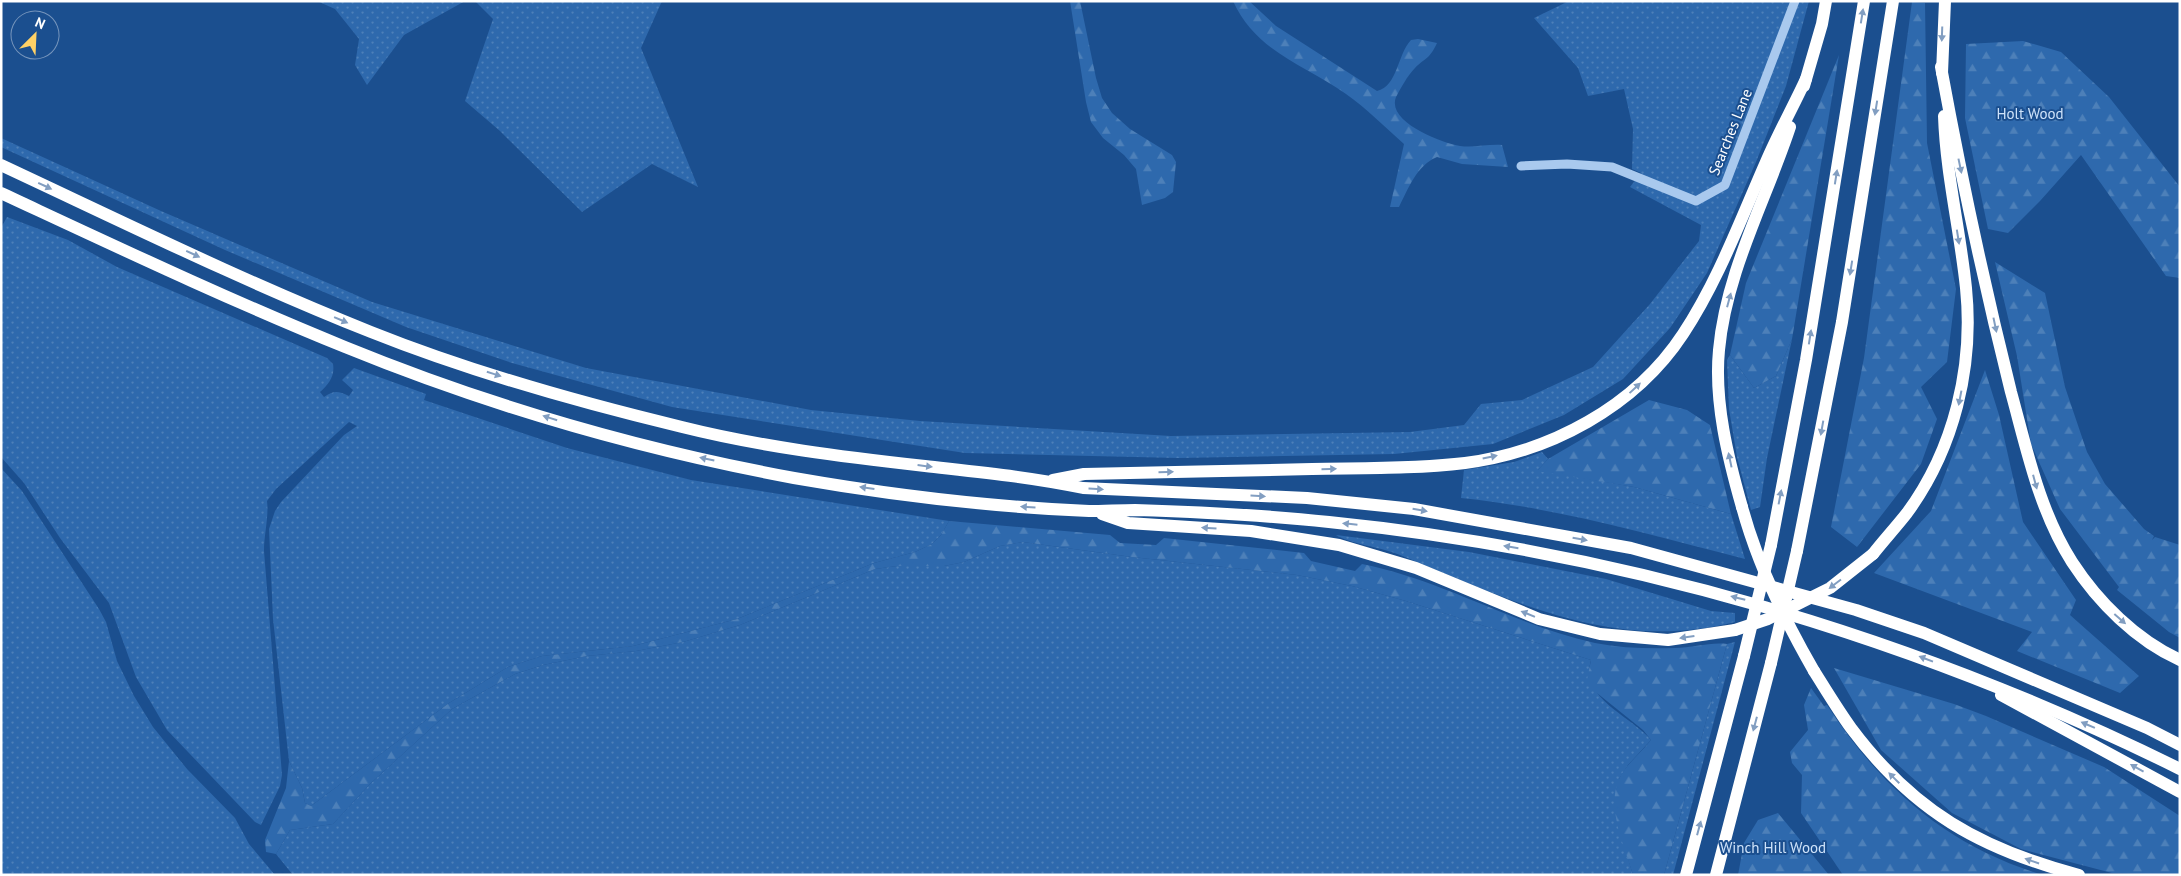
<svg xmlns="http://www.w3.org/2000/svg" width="2181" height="876" font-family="'PT Sans',sans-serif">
  <defs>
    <pattern id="grass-dots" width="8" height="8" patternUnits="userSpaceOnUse" patternTransform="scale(1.25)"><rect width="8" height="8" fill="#2e69ad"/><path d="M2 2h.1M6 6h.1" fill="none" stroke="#4d80b9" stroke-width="1.8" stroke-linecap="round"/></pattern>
    <pattern id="forest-firs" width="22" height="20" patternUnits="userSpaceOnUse" patternTransform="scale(1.25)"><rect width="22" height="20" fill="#2e69ad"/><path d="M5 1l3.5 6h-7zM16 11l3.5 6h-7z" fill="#4d80b9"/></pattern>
  </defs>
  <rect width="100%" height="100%" fill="#1b4f8f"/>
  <!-- grass -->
  <g fill="url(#grass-dots)">
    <polygon points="317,1 465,1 404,35 367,85 355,65 359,39 335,9"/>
    <polygon points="475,1 662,1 641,48 698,187 652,164 582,212 500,131 465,101 493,19"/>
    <polygon points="1569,1 1809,1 1786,86 1756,162 1707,273 1670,328 1623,379 1564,415 1493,444 1394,454 1179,458 965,453 672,407 512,363 406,327 225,250 1,147 1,138 161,211 372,302 586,368 811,410 920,421 1171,436 1410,432 1464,425 1481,404 1522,400 1593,367 1650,304 1699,241 1701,225 1630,187 1641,173 1632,169 1633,129 1624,89 1588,96 1578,68 1534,18"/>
    <path d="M 7,217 L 68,240 L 117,267 L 327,358 L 333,364 C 335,376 329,384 320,392 L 324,397 C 334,390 338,391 349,396 L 353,390 L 342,380 L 354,368 L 426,394 L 424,400 L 567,448 L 691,480 L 949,521 L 941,535 L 932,544 L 915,552 L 874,563 L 737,619 L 633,646 L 542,656 L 508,667 L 449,703 L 311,806 L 305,803 L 302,788 L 289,761 L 273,619 L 269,529 L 275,511 L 281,502 L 344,435 L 357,426 L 349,422 L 276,489 L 267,501 C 269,517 264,534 264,551 L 282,775 L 280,786 L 261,825 L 255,822 L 167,730 L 136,677 L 109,603 L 60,538 L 24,483 L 1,457 L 1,228 Z"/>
    <polygon points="1792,339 1767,458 1760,507 1751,510 1737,457 1729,409 1727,360 1730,355 1754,388 1776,376"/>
    <path d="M 1542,452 L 1548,459 L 1538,470 L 1634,487 L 1731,514 L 1745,559 C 1651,535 1558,508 1461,498 L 1464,470 L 1514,462 Z"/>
    <polygon points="1,468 22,491 99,609 106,622 117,661 134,696 153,727 187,769 235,818 249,844 275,875 1,875"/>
    <path d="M 1336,535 L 1469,552 L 1606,579 L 1711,611 L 1735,613 L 1735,622 C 1613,653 1511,600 1400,555 C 1384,548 1347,543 1336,535 Z"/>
    <path d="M 1023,542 L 1132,557 L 1297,575 L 1352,586 L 1406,601 L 1591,660 C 1580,699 1630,715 1651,740 L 1628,765 L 1619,779 L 1622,838 L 1633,875 L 293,875 L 276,854 L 290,830 L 333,824 L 370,784 L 452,709 L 515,674 L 543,665 L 587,656 L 636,651 L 683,642 L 740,625 L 875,569 L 897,566 L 944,566 L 964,562 L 1000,546 Z"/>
    <polygon points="1735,642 1673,875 1664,875 1727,644"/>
  </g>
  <!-- forest -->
  <g fill="url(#forest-firs)">
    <polygon points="1070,1 1080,1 1096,78 1102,98 1112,113 1130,129 1172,155 1176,162 1173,192 1165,198 1142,205 1136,169 1124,155 1103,138 1091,122 1086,102"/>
    <path d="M 1233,1 L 1249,1 L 1276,26 L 1377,91 C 1398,86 1397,55 1411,40 L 1418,39 L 1437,43 C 1429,60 1426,57 1415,68 C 1407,76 1401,88 1396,97 C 1386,122 1442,143 1460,146 C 1473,148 1488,144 1502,145 L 1508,167 L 1462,164 L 1437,157 C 1417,165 1408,189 1399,207 L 1390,207 L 1404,144 C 1385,127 1366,108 1346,94 C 1304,64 1256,52 1233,1 Z"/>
    <polygon points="1912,2 1925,3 1927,143 1956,289 1947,362 1921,387 1937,419 1921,464 1857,547 1831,527 1864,358"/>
    <polygon points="2023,41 2061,52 2109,97 2180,187 2180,278 2166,276 2081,155 2040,201 2008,233 1988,229 1965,118 1966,44"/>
    <polygon points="1839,55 1792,339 1776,376 1754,388 1730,355 1746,283"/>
    <polygon points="1995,262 2045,293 2065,387 2087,452 2105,484 2144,529 2154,536 2152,540 2155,537 2180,545 2180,638 2169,632 2117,590 2119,587 2060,509 2031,444 2017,356"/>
    <polygon points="1985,370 1999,415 2023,522 2076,600 2070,615 2139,676 2120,693 2017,651 2032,632 1874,573 1931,511"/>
    <polygon points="1649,400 1687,410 1710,425 1731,514 1634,487 1537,471 1548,459"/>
    <path d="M 949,521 L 1110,535 L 1120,543 L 1156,545 L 1164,538 L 1304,553 L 1311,561 L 1355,571 L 1362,564 C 1443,580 1514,625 1595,643 C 1621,648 1649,649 1675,648 C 1692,648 1710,642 1727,644 L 1664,875 L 1633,875 C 1625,847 1606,808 1619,779 C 1626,764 1641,753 1651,740 L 1643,730 L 1592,689 L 1587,680 L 1591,660 L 1406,601 L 1352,586 L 1297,575 L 1132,557 L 1023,542 L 1000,546 L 964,562 L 944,566 L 897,566 L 875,569 L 740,625 L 683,642 L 636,651 L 587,656 L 543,665 L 515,674 L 452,709 L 370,784 L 333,824 L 290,830 L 276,854 L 266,852 L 265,840 L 286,788 L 289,761 L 302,788 L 305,803 L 311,806 L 449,703 L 508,667 L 542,656 L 633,646 L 737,619 L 874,563 L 915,552 L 932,544 L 941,535 Z"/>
    <polygon points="1834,668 1954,704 1986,716 2104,767 2180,816 2180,875 2112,873 2021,849 1952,813 1881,750"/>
    <path d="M 1811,688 L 1824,706 L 1827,705 C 1881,788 1947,846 2043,875 L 1843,875 L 1801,813 L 1802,775 L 1792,763 L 1790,752 L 1808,730 L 1804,705 Z"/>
    <polygon points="1778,813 1829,875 1738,875 1744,843 1758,820"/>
  </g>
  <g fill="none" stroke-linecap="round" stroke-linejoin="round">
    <!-- minor -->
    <polyline stroke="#a9c9ee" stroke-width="9" points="1521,166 1567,164 1612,167 1696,201 1725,185 1795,1"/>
    <!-- highway -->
    <g stroke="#fff" stroke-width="12">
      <path d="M 1941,67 C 1961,176 1984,284 2011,392 C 2027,450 2039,510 2072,562 C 2098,602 2136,640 2180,660"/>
      <polyline points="1942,73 1945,1"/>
      <polyline points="1804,86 1822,24 1826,1"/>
      <path d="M 1,165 C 123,222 245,282 371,332 C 471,372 578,402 682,427 C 762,447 844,457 925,466 C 978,472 1031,477 1083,488 L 1307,498 L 1414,509 L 1631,548 L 1856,610 L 1924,633 L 2147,728 L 2180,745"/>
      <path d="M 1,193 C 115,246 229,300 345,347 C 487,405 643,450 794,478 C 891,495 991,507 1089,511 C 1104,511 1120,510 1135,510 C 1200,512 1264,515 1329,522 C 1625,552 1913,637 2180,769"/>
      <path d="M 1053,480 L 1084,474 C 1160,472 1236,471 1312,469 C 1362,468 1415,469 1465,463 C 1550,452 1635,407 1683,334 C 1718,281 1740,221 1766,162 C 1778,134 1793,107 1806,79"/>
      <path d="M 1742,507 C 1728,458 1714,402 1719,350 C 1726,272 1766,200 1790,127"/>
      <polyline points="1102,514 1128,523 1251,531 1339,545 1416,568 1539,619 1600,634 1668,640 1735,630"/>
      <polyline points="1771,545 1806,360 1864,1"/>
      <polyline points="1797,551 1842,322 1893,1"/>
      <path d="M 1873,554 C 1884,540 1896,527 1907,513 C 1954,449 1974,367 1966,288 C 1960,230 1946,174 1944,116"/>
      <path d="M 1814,671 C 1826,690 1838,710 1851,728 C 1913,811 1980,849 2079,875"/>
      <polyline points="2001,695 2180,792"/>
      <polyline points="1686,875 1744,656"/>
      <polyline points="1716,875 1771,663"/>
    </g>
    <!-- highway-bridge -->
    <g stroke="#fff" stroke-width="12">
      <path d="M 1742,507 C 1758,566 1784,619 1814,671"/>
      <polyline points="1735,630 1768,619 1830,588 1873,554"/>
      <polyline points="1744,656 1771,545"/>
      <polyline points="1771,663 1797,551"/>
    </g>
  </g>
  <!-- one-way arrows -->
  <defs><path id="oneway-solid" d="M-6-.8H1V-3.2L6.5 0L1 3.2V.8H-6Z" transform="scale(1.25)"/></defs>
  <g fill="#829ec1">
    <use href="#oneway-solid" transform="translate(1862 16) rotate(-81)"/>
    <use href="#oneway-solid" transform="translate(1942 34) rotate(92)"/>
    <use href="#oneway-solid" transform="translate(1876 108) rotate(99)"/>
    <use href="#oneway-solid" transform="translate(1960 166) rotate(78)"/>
    <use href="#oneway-solid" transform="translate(1836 177) rotate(-81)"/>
    <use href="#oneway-solid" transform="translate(45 186) rotate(25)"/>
    <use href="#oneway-solid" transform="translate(1958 237) rotate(81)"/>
    <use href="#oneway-solid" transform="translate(193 254) rotate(25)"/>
    <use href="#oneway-solid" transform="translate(1851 268) rotate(99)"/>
    <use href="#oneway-solid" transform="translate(1729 300) rotate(-75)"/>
    <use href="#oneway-solid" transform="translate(341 320) rotate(23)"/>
    <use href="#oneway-solid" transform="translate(1995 325) rotate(78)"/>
    <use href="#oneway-solid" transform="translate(1810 337) rotate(-81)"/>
    <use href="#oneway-solid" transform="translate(494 374) rotate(17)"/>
    <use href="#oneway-solid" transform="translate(1635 388) rotate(-43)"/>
    <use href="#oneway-solid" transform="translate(1960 398) rotate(101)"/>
    <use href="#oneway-solid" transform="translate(550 418) rotate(-163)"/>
    <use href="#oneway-solid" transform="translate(1822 428) rotate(100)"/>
    <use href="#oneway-solid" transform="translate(1490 457) rotate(-12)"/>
    <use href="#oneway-solid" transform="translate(707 459) rotate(-168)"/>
    <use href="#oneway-solid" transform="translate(1730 460) rotate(-102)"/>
    <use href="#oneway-solid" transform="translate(925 466) rotate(7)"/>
    <use href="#oneway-solid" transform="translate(1329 469) rotate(-1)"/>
    <use href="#oneway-solid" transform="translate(1166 472) rotate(-1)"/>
    <use href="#oneway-solid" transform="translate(2035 482) rotate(75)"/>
    <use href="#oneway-solid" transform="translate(867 488) rotate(-172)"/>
    <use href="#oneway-solid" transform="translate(1096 489) rotate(3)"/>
    <use href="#oneway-solid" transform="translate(1258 496) rotate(3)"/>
    <use href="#oneway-solid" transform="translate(1780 497) rotate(-79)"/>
    <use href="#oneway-solid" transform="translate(1028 507) rotate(-177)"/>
    <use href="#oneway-solid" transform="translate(1420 510) rotate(10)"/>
    <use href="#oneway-solid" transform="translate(1350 524) rotate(-174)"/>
    <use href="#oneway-solid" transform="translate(1209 528) rotate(-176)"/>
    <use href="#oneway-solid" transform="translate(1580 539) rotate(10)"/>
    <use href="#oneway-solid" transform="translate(1511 547) rotate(-171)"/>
    <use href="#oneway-solid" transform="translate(1835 584) rotate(143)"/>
    <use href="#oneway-solid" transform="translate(1738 598) rotate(-166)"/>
    <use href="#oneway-solid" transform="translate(1528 614) rotate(-158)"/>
    <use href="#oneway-solid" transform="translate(2120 619) rotate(41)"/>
    <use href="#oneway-solid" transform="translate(1687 637) rotate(172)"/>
    <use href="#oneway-solid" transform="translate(1926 659) rotate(-159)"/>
    <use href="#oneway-solid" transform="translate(1755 724) rotate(105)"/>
    <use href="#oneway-solid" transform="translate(2088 725) rotate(-157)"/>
    <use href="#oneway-solid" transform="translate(2137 768) rotate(-151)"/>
    <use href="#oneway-solid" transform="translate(1894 778) rotate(-135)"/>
    <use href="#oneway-solid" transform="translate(1699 828) rotate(-75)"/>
    <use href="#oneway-solid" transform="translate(2032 861) rotate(-161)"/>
  </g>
  <g text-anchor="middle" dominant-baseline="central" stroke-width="4" stroke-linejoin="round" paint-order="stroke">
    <!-- park labels -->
    <g font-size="15" fill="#cfe3fa" stroke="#1b4f8f">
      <text x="2030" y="113">Holt Wood</text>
      <text x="1773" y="847">Winch Hill Wood</text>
    </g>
    <!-- street labels -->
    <g font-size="15" fill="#fff" stroke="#1b4f8f">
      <text transform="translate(1730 132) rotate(-68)">Searches Lane</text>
    </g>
  </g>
  <!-- border -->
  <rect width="2181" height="876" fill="none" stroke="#ffffff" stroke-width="5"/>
  <!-- north arrow -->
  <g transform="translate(35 35) rotate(24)"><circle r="24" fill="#1b4f8f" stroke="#7695bc"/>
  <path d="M0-4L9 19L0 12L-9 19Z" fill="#ffd166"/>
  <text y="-8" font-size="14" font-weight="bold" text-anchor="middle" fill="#ffffff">N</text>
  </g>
</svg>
